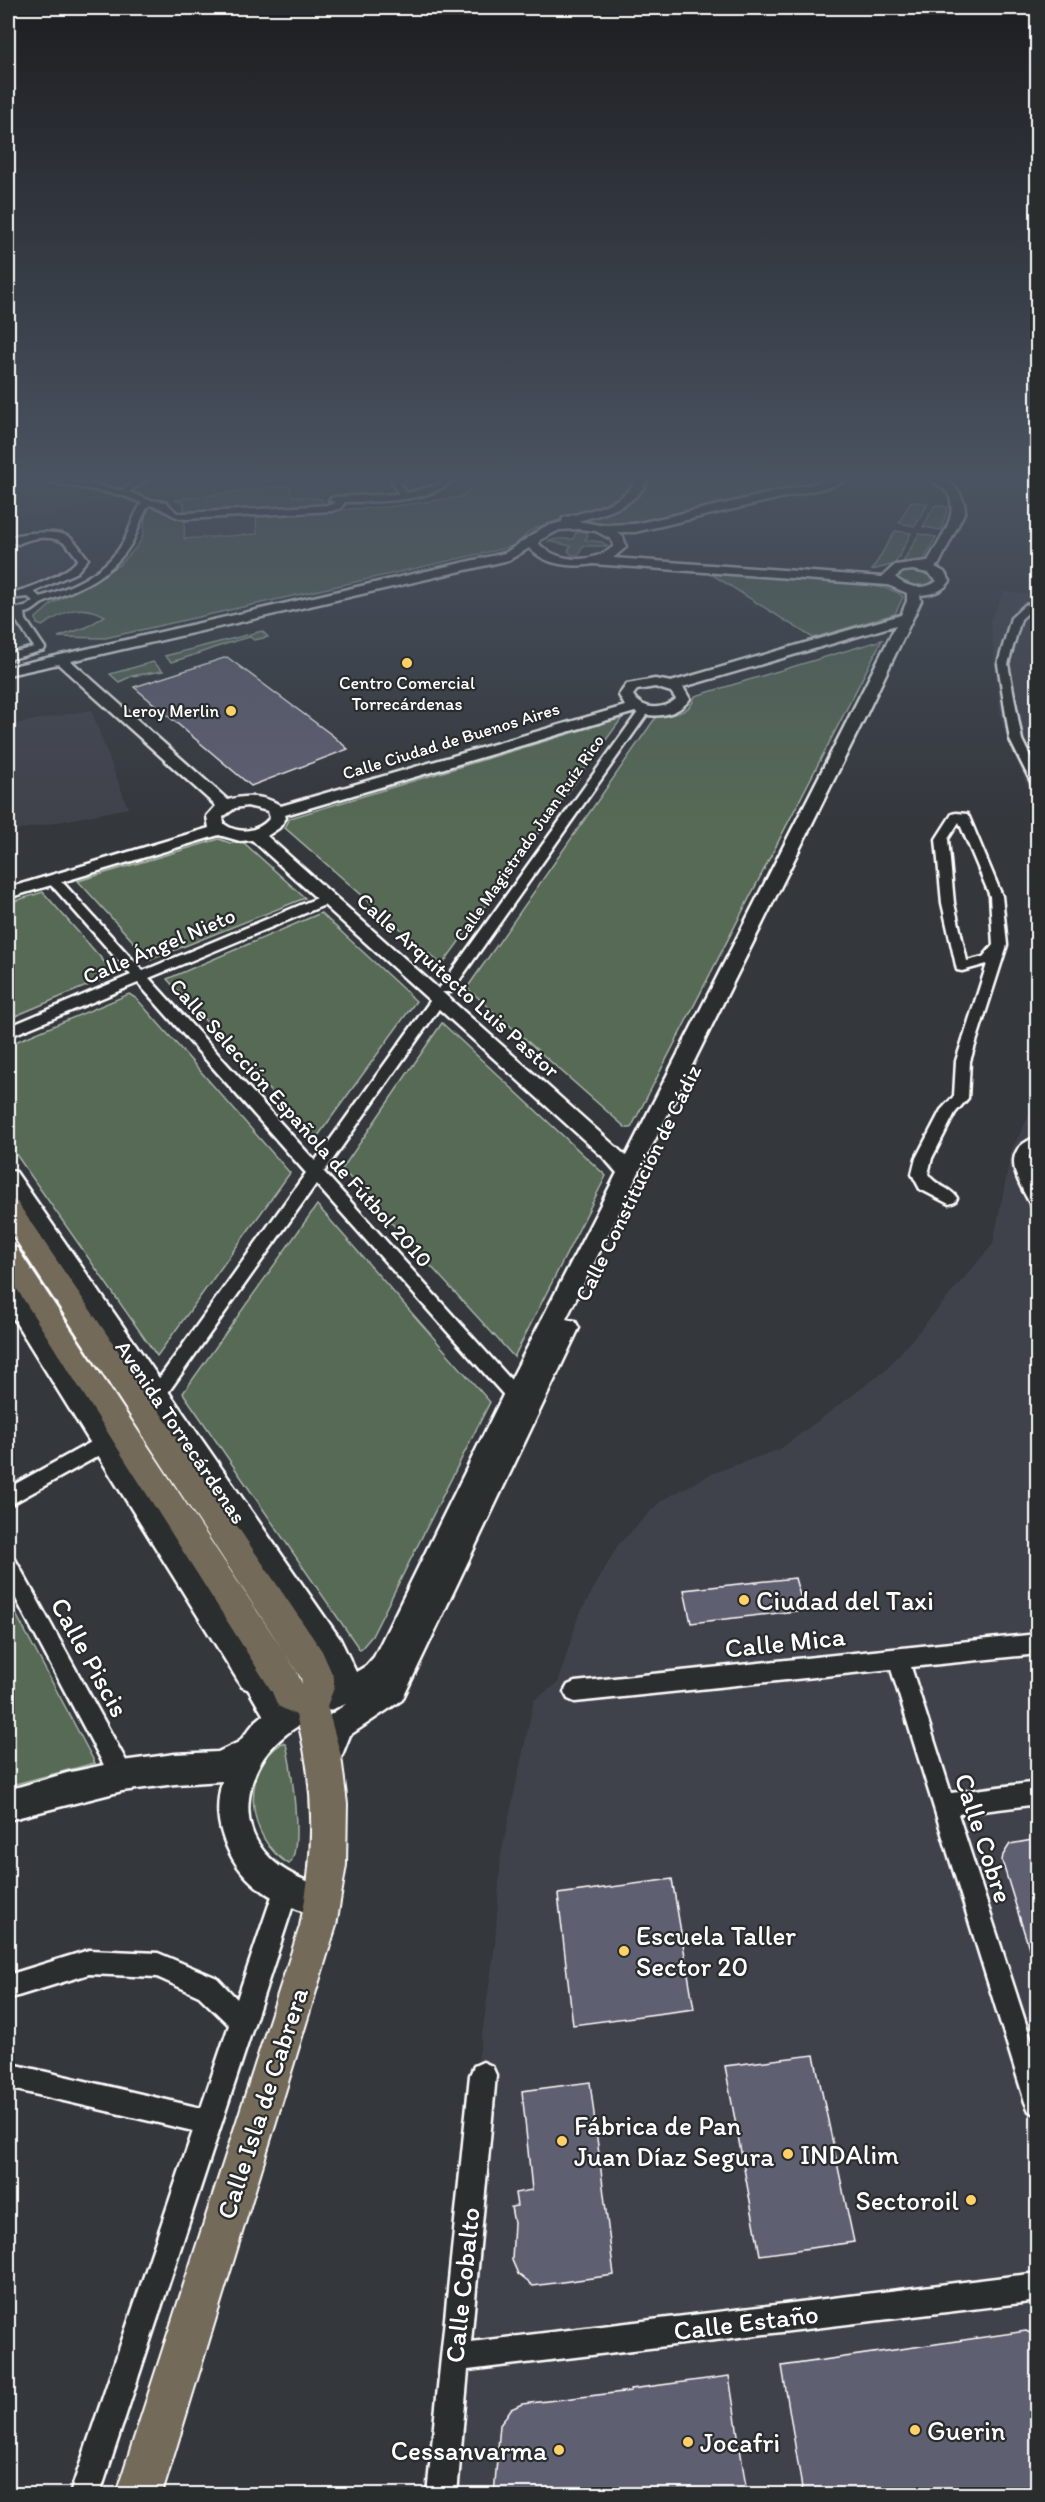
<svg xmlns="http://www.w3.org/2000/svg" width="1045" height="2502" font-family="Itim,sans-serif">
  <rect width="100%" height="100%" fill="#34373c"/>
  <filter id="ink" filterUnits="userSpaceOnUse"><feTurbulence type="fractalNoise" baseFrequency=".0167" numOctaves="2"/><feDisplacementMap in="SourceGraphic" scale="12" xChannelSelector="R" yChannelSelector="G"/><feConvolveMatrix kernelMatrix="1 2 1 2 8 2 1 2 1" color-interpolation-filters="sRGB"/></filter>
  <g filter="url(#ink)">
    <!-- built -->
    <g fill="#41434c">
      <polygon points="8,475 364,475 360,479 302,479 236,491 134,504 118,497 43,517 8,514"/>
      <polygon points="314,481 364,481 376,495 300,498 293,496 287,484"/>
      <polygon points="256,515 258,534 184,539 184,520"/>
      <polygon points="8,534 28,539 49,539 62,543 76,560 69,568 8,593"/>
      <polygon points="1005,591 1037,597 1037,809 1006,736 1001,718 990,620"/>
      <polygon points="91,710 128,808 8,832 8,725"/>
      <polygon points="1037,1100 1037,2494 423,2494 469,2124 495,1945 501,1855 534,1700 558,1683 578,1617 618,1545 661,1501 711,1474 780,1449 885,1371 993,1244 1012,1149"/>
    </g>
    <!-- green -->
    <g fill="#566a55" stroke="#aab4aa" stroke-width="1.5">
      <path d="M 483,475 L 545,475 L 553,483 L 604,475 L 643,475 L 644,481 L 615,504 L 586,511 L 538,527 L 528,532 L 517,545 L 493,551 L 105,638 L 58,637 L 87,627 L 105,616 C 79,602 64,612 42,626 L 37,624 L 36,618 L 53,603 L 119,565 C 126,558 138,548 142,538 C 145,528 144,517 148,507 L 159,506 L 167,514 L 185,518 L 184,539 L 257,534 L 256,515 L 387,507 L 461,497 Z"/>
      <path d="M 654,475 L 841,475 L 835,479 C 797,488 613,537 588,520 C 617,509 638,504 654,475 Z"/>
      <polygon points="288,485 293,496 322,499 323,503 328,503 329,507 184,514 184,503 174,500"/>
      <polygon points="911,501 928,504 915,526 899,523"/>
      <polygon points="935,505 948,507 941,530 923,527"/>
      <polygon points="583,531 588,535 585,540 602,542 607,546 585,546 582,547 579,555 572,555 568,551 571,546 548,541 557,539 573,539 576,533"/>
      <polygon points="895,531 911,533 895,564 872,570"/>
      <polygon points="919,534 936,537 923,562 903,562"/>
      <path d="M 908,569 L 924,571 L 936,576 L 938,582 C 917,590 910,590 893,576 Z"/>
      <path d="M 708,572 C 737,574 891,578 903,597 L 895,614 L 813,638 Z"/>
      <path d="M 262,631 L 268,637 L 254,640 L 250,637 C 223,643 198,655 171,662 L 165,656 Z"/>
      <path d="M 882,640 L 631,1128 L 626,1128 L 467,988 L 656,717 C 672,715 691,714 695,696 Z"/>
      <polygon points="153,662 163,671 132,676 119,682 110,674"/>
      <polygon points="622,718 442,965 285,828 290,818"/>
      <polygon points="219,839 230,843 243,842 305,898 150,960 78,881"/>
      <polygon points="43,892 115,974 8,1019 8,903"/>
      <polygon points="321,913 416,1001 315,1140 167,979"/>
      <polygon points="129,994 137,999 290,1173 157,1356 8,1143 8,1045"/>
      <polygon points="442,1023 606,1176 514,1357 342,1169"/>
      <polygon points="317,1205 490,1402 372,1636 360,1650 183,1393"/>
      <polygon points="8,1599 95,1763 8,1786"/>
      <path d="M 282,1743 L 286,1744 C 291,1765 304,1850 289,1864 C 247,1840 239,1771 282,1743 Z"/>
    </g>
    <!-- building -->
    <g fill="#5e5f72" stroke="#fff" stroke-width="1.5">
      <polygon points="227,657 332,735 348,749 251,786 134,687"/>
      <polygon points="795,1578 804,1610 691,1623 684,1590"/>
      <polygon points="1038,1839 1038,1966 1035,1967 1002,1861 1003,1855 1010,1844"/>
      <polygon points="672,1879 694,2009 573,2025 558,1894"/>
      <polygon points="814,2055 854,2242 760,2255 725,2066"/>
      <polygon points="590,2082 614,2275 533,2286 518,2274 512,2260 514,2223 511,2207 517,2206 515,2193 532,2190 522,2091"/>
      <polygon points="1026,2331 1038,2337 1038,2494 803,2494 782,2366"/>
      <polygon points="729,2376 747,2494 494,2494 500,2425 511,2409 522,2404 631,2391 631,2389"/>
    </g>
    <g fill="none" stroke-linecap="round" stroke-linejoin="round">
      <defs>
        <g id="street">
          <path d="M 12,475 L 33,475 L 122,490 L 144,475 L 154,475 L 129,492 L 149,500 L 166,502 L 177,513 L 186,513 L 331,505 L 336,502 L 329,500 L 333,497 L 399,494 L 392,484 L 398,475 L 407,475 L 400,484 L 407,493 L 437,485 L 450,475 L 459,475 C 431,504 382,501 345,502 L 341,508 L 332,511 L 186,519 C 169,517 165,507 149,505 C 140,518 138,534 129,547 C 109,577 78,589 45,602 C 37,605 34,612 25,613 L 26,620 L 45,648 L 44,650 L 8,660 L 8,654 L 34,647 L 16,620 L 15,614 L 8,615 L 8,609 L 25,607 L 33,601 L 28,597 L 8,599 L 8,593 C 23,592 70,573 78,559 C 74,554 68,544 61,541 C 49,535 29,538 18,544 L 9,542 L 9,538 C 20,532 58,530 69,537 C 76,541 83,553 88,559 L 77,572 L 34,592 L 40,597 C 71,588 108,571 124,541 C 131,528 133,515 142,503 L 121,495 Z"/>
          <polygon points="1038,603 1038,609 1031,610 1021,619 1008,664 1022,740 1038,772 1038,787 1032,784 1010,740 998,664 1011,618 1025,605"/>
          <polygon points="645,707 650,710 451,992 441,992 439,989 441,986 641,708"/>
          <path d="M 956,813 L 967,814 L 969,817 L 1002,896 L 1007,945 L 970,1061 L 968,1098 L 955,1113 L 932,1158 L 928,1174 C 935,1186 950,1187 957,1198 L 955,1202 L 949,1204 L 920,1189 L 912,1174 L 916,1158 L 941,1110 L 954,1096 L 956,1061 L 987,964 L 962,971 L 957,970 L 942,903 L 936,839 L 952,814 ZM 959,822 L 990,896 L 993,945 L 983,957 L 967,961 L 954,903 L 948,839 Z"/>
          <polygon points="51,876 64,884 143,971 322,896 332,896 333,899 332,902 149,978 315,1161 433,997 443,997 445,1000 443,1003 324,1172 521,1391 524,1396 521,1401 515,1404 509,1401 316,1184 162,1401 156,1404 150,1401 147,1396 150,1391 306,1173 138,983 8,1037 8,1027 131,975 56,890 45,880"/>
          <path d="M 1038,1137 L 1038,1150 L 1029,1156 L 1031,1173 L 1038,1186 L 1038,1209 L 1032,1207 C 1018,1182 997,1149 1038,1137 Z"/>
          <polygon points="104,1435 111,1437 113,1443 111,1449 8,1506 8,1488"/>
          <polygon points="8,1556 15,1559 130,1768 133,1776 130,1784 122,1787 114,1784 8,1584"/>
          <polygon points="1038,1634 1038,1654 911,1667 951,1793 1038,1782 1038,1804 958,1814 1038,2061 1038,2115 1029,2111 1025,2102 891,1669 575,1702 568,1699 564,1692 568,1685 575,1682"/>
          <polygon points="252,1667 259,1670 287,1712 290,1720 287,1728 279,1731 271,1728 245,1684 241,1677 245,1670"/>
          <polygon points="286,1878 294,1882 298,1890 100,2494 70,2494 193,2131 8,2088 8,2063 201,2108 229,2025 199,1996 157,1977 89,1974 8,1999 8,1975 89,1950 158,1953 217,1978 237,1999 274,1890 278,1882"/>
          <polygon points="483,2062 492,2066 496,2075 471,2342 1038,2273 1038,2301 468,2370 457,2494 427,2494 470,2075 474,2066"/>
        </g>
        <g id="secondary">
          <path d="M 637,475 L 649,475 C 641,505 604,514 578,521 L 599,525 L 635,524 L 829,480 L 842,475 L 858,475 L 832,486 L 635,532 L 617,532 L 623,537 L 626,547 L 613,558 L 882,577 L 895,565 L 928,561 C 938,542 963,511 946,491 C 940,484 930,481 923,475 L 938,475 L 949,482 L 959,492 L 964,503 L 965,511 L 939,564 L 935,567 L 944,572 L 950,581 C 943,591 933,594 920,595 L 921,601 L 866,715 L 566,1319 L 575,1321 L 579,1328 L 402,1700 L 350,1735 L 336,1770 L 325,1774 L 314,1770 L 310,1759 L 330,1715 L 346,1704 C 299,1720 255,1746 249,1798 C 246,1821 253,1841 269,1857 C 287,1876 311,1882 334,1892 L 339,1903 L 334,1914 L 323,1919 C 281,1904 244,1889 226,1845 C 217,1823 216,1805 222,1781 L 175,1784 L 122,1791 L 8,1820 L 8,1790 L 67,1773 L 122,1761 L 175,1754 L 218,1752 L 239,1742 L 255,1722 L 268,1711 L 298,1694 L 329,1681 L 320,1659 L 8,1194 L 8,1170 L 16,1172 L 340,1639 L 356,1672 L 366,1666 L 374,1657 L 506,1389 L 617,1173 L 604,1158 L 252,840 L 240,841 L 219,835 L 8,898 L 8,888 L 209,828 L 207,816 L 216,806 L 58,664 L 8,675 L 8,667 L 505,553 L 544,527 L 562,522 L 563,518 C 587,511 630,504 637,475 ZM 579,529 L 596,531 L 611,539 L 614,546 C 594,564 558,563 539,544 L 540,540 L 559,530 ZM 529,548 C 545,565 571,568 593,564 L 888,585 L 907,593 L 907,601 L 901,615 L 671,682 L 655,679 L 627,684 L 619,695 L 625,706 L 281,806 C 265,795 246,795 228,800 L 71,661 L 509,560 ZM 913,570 L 928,573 L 937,581 C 925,591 906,588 895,577 L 903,571 ZM 896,625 L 626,1156 L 267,836 L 279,828 L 286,818 L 285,815 L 635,712 C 655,719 677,716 690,699 L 683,687 ZM 655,687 L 671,692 L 676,699 C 664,710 642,711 633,695 L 637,690 ZM 247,806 L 268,811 L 270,818 C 258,832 239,835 224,824 L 223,817 L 235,808 Z"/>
          <polygon points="8,1282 16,1285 262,1667 266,1677 262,1687 252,1691 242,1687 8,1310"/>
        </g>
        <path id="primary" d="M 8,1200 L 17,1202 L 322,1651 L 334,1678 L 334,1688 L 327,1706 L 341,1756 L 347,1804 L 346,1865 L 336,1926 L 162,2494 L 116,2494 L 300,1926 C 315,1854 316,1786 296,1715 L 278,1706 L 272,1692 L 8,1275 L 8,1245 L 17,1248 L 296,1670 L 302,1684 L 301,1678 L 8,1228 Z"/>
      </defs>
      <!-- street casing -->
      <use href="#street" stroke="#fff" stroke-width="5"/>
      <!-- secondary casing -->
      <use href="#secondary" stroke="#fff" stroke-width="5"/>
      <!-- primary casing -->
      <use href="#primary" stroke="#fff" stroke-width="4"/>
      <!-- street -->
      <use href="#street" fill="#2a2d2e" fill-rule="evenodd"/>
      <!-- secondary -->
      <use href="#secondary" fill="#2a2d2e" fill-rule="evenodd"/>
      <!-- primary -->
      <use href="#primary" fill="#736b5a" fill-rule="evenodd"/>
    </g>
  </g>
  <!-- sky -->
  <linearGradient id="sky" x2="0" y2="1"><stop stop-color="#1d1e21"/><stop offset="0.58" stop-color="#4a5361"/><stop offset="1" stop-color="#4a5361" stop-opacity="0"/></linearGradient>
  <rect width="1045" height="826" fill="url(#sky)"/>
  <!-- markers -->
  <g fill="#ffd166" stroke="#2a2d2e" stroke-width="2">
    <circle cx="407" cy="663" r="6"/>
    <circle cx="231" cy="711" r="6"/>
    <circle cx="744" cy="1600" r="6"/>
    <circle cx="624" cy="1951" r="6"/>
    <circle cx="562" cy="2141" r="6"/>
    <circle cx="788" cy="2154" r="6"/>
    <circle cx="971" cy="2200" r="6"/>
    <circle cx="915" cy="2430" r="6"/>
    <circle cx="688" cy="2442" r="6"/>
    <circle cx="559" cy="2450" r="6"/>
  </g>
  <g text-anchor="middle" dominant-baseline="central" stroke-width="4.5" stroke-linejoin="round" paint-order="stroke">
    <!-- far-poi labels -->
    <g font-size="18" fill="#fff" stroke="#2a2d2e">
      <text x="407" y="683">Centro Comercial<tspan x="407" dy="21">Torrecárdenas</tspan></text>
      <text x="219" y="711" text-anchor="end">Leroy Merlin</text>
    </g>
    <!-- far-street labels -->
    <g font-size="18" fill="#fff" stroke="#2a2d2e">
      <text transform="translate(451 741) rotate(-17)">Calle Ciudad de Buenos Aires</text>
      <text transform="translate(529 838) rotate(-55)">Calle Magistrado Juan Ruíz Rico</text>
    </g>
    <!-- street labels -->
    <g font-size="22" fill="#fff" stroke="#2a2d2e">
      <text transform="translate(159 946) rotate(-23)">Calle Ángel Nieto</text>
      <text transform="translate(458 985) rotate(42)">Calle Arquitecto Luis Pastor</text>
      <text transform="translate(301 1123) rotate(48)">Calle Selección Española de Fútbol 2010</text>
      <text transform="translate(638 1183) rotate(-64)">Calle Constitución de Cádiz</text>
      <text transform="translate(181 1432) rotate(56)">Avenida Torrecárdenas</text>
    </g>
    <!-- near-poi labels -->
    <g font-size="27" fill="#fff" stroke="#2a2d2e" text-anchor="start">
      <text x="756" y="1600">Ciudad del Taxi</text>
      <text x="636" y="1935">Escuela Taller<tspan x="636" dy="31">Sector 20</tspan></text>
      <text x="574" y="2125">Fábrica de Pan<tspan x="574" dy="31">Juan Díaz Segura</tspan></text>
      <text x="800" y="2154">INDAlim</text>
      <text x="959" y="2200" text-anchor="end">Sectoroil</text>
      <text x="927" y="2430">Guerin</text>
      <text x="700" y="2442">Jocafri</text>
      <text x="547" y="2450" text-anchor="end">Cessanvarma</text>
    </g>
    <!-- near-street labels -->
    <g font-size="27" fill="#fff" stroke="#2a2d2e">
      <text transform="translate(785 1642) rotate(-6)">Calle Mica</text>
      <text transform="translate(90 1657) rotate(61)">Calle Piscis</text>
      <text transform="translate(984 1838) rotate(72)">Calle Cobre</text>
      <text transform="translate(262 2103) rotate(-72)">Calle Isla de Cabrera</text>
      <text transform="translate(462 2285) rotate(-84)">Calle Cobalto</text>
      <text transform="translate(746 2322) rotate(-7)">Calle Estaño</text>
    </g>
  </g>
  <!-- margin -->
  <rect width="1045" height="2502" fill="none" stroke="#2a2d2e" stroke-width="30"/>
  <rect x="15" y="15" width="1015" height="2472" fill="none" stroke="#fff" stroke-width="2" filter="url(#ink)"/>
</svg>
